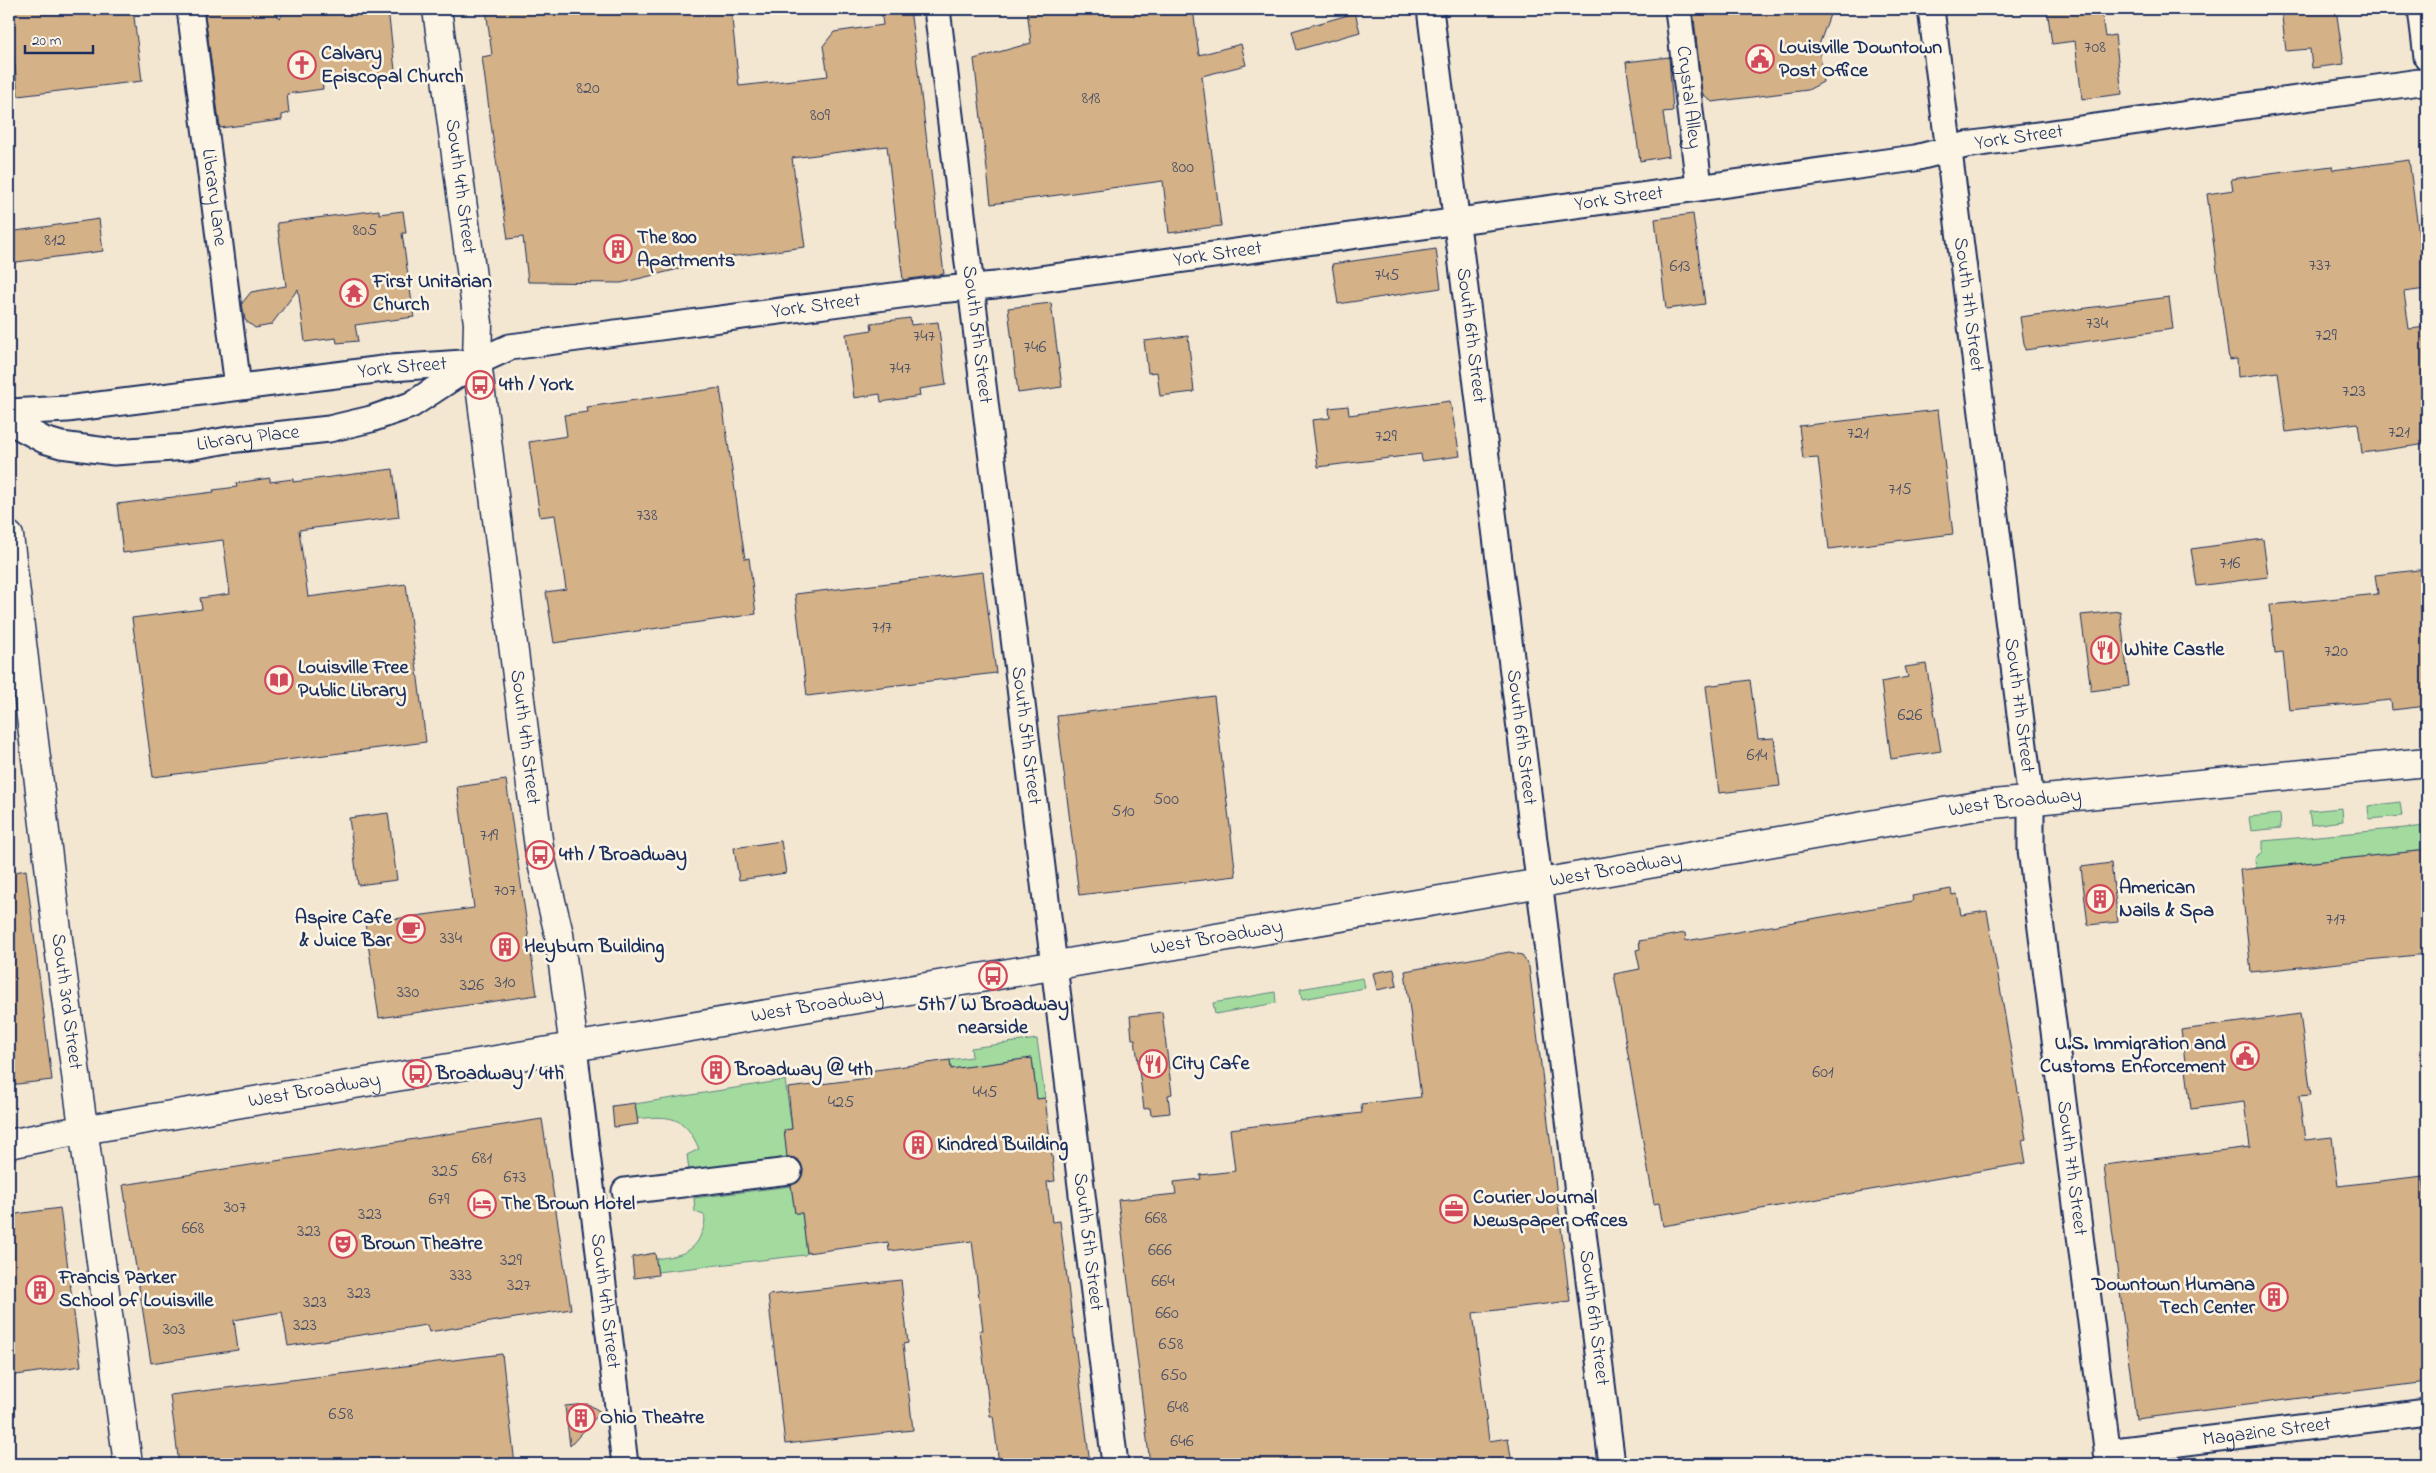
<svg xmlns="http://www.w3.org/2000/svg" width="2436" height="1473" font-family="'Indie Flower',sans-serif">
  <rect width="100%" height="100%" fill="#f4e7d2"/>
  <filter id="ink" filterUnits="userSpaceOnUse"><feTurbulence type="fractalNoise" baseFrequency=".02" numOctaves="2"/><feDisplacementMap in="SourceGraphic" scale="10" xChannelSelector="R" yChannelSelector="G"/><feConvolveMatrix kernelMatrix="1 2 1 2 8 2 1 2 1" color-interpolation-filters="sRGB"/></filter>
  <g filter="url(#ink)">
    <!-- green -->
    <g fill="#a3db9f" stroke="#5f857e">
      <polygon points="2400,802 2402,816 2369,819 2368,806"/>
      <polygon points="2342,808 2343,821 2311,825 2309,811"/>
      <polygon points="2280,814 2281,828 2251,831 2249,817"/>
      <polygon points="2427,826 2427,850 2256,868 2255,858 2263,852 2263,841"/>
      <polygon points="1363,978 1365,988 1302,999 1300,989"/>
      <polygon points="1275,992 1276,1003 1215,1014 1213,1003"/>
      <polygon points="1037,1039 1045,1098 1037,1099 1032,1058 951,1069 950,1060 972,1057 971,1048"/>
      <path d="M 785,1080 L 792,1129 L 784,1130 L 788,1159 L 689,1170 L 687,1155 L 699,1149 C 685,1116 671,1115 637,1119 L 635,1104 Z"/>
      <path d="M 791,1186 L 795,1213 L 802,1213 L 807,1253 L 805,1255 L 657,1272 L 655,1259 C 674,1256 694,1255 701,1234 C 704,1228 706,1221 704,1215 L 695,1212 L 694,1198 Z"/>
    </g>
    <!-- building -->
    <g fill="#d4b186" stroke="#1b2f5e">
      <polygon points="9,9 133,9 142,81 18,96"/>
      <polygon points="204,9 271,9 280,18 288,9 316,9 323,15 388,9 395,70 387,80 379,74 322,81 323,89 287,94 289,113 282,115 282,120 220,128"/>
      <polygon points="486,9 731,9 739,86 828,76 823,46 834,32 883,25 881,9 910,9 944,274 903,280 887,146 792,158 805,247 728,257 621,283 528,282 523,237 508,239 494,146 482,57 492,55"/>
      <polygon points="1027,9 1193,9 1199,55 1241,44 1246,65 1202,76 1221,226 1169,233 1163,181 991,204 974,59 1031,43"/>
      <polygon points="1693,9 1832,9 1819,45 1823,82 1808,90 1712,102 1702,93"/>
      <polygon points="2047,9 2101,9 2105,37 2115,35 2122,94 2082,99 2075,41 2052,44"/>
      <polygon points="2281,9 2336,9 2344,64 2312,68 2310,49 2286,51"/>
      <polygon points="1355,13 1360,32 1297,50 1292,31"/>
      <polygon points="1669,57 1673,111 1663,112 1669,156 1640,161 1626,62"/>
      <polygon points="2409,160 2426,289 2404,292 2409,329 2427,327 2427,444 2362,453 2358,423 2286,432 2278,372 2238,377 2237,359 2229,360 2207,194 2233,190 2231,179 2332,166 2333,170"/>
      <polygon points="379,210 379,214 403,211 406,233 402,233 414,317 355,325 358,341 337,343 336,338 305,342 298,289 271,325 255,328 245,320 242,303 251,292 286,286 277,223"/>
      <polygon points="1693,214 1705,304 1666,309 1655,219"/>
      <polygon points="99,219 103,251 9,263 9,232"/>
      <polygon points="1436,249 1441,288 1338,304 1332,264"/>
      <polygon points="2169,297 2173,329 2025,350 2020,317"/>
      <polygon points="1051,303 1062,387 1018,393 1008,308"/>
      <polygon points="910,318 911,325 938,322 946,385 919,389 920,396 881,402 880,394 854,398 846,334 872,330 871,323"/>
      <polygon points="1188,336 1194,392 1160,396 1157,372 1148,373 1144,341"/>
      <polygon points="720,388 745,559 749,558 756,614 554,643 546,592 566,589 555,515 540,517 529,442 567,436 564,415 588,412 587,407"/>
      <polygon points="1450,401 1460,456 1422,461 1421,454 1318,467 1312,420 1330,418 1329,408 1348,406 1349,415"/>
      <polygon points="1938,410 1953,534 1829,549 1818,458 1803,459 1799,426"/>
      <polygon points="393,469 399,517 299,530 308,597 406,584 426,742 153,777 132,618 202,609 200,598 230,594 223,540 123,553 117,504 214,492 213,490 237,487 236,483 270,478 270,482 293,479 293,482"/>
      <polygon points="2263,539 2268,577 2197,586 2191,549"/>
      <polygon points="2427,569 2427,706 2392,710 2391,700 2289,710 2283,652 2275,653 2270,605 2378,594 2375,575"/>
      <polygon points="983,572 996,673 807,696 795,594"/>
      <polygon points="2120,611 2129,686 2091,691 2081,615"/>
      <polygon points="1926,664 1941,751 1891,759 1881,682 1908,677 1905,667"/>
      <polygon points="1750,680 1758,739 1774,738 1780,786 1719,793 1706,686"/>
      <polygon points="1214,696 1236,876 1079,895 1057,716"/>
      <polygon points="506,780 537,995 379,1018 365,923 474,908 457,787"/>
      <polygon points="388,813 397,880 358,885 349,818"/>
      <polygon points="781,841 786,873 739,880 734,848"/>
      <polygon points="2427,850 2427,954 2251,972 2240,870"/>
      <polygon points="2111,863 2118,922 2088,925 2081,867"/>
      <polygon points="26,870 52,1080 9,1085 9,873"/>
      <polygon points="1951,889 1952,895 1957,894 1961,915 1987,911 2026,1139 2022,1140 2026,1163 1663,1226 1659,1203 1654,1204 1614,974 1640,969 1636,950 1640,949 1639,941 1685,933 1686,941 1913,901 1912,896"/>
      <polygon points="1509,952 1522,955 1529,967 1570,1301 1473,1313 1489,1441 1508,1438 1512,1464 1150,1464 1118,1200 1176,1194 1174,1182 1201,1179 1200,1175 1235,1171 1230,1129 1362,1113 1361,1104 1421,1097 1405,971"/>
      <polygon points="1394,969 1397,986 1377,990 1373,973"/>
      <polygon points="1162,1012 1172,1094 1168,1095 1170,1113 1151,1115 1150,1108 1144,1109 1135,1039 1132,1039 1130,1016"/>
      <polygon points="2300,1014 2311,1095 2299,1096 2305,1140 2332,1137 2338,1186 2423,1176 2427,1212 2427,1382 2136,1419 2104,1165 2250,1147 2244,1102 2191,1109 2181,1030"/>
      <polygon points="1032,1058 1037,1099 1045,1098 1055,1181 1047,1182 1052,1222 1060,1221 1090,1464 999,1464 993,1416 990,1416 980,1330 983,1330 972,1241 889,1251 888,1242 807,1253 802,1213 795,1213 791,1185 798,1182 803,1170 800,1162 794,1158 787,1157 784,1130 792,1129 788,1088 869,1078 868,1071 950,1060 951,1069"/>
      <polygon points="635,1103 638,1124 614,1127 612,1106"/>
      <polygon points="542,1119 571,1309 429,1332 427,1325 288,1346 282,1312 234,1320 238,1350 151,1363 123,1185"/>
      <polygon points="60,1208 81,1366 9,1376 9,1215"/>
      <polygon points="655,1253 658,1275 634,1278 632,1257"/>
      <polygon points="901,1280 908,1343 903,1344 913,1430 785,1444 768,1295"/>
      <polygon points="502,1354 515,1464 179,1464 170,1395"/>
      <polygon points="588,1404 601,1412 570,1446 565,1406"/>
    </g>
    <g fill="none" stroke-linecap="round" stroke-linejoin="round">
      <defs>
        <g id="minor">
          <path id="s1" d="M 190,9 L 238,387"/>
          <path id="s2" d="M 937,9 L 1115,1464"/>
          <path id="s3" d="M 1430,9 L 1612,1464"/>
          <path id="s4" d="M 1678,9 L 1699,186"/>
          <path id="s5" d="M 1931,9 L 2031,801 L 2031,850 L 2109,1464"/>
          <polyline points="2421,9 2427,57"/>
          <path id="s6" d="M 9,412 L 67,409 L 391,368 L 477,362 L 510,347 L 938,290 L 996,285 L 1915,158 L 1966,145 L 2427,81"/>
          <path id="s7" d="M 9,421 L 44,440 L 61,445 L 114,452 L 188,447 L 228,440 L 329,429 L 371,419 L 411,405 L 475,363"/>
          <path id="s8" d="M 574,1048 L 625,1464"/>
          <polyline points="625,1191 789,1171"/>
          <path id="s9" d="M 2107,1452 L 2427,1412"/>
        </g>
        <g id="major">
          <path id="s10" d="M 437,9 L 478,323 L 477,362 L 535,817 L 540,855 L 559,934 L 574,1048"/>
          <path id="s11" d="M 9,536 L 59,947 L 128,1464"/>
          <path id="s12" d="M 9,1144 L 59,1134 L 1541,883 L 1983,805 L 2427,762"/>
        </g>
      </defs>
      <!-- minor casing -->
      <use href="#minor" stroke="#1b2f5e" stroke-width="29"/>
      <!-- major casing -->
      <use href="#major" stroke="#1b2f5e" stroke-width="31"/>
      <!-- minor -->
      <use href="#minor" stroke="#fcf5e5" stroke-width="25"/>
      <!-- major -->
      <use href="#major" stroke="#fcf5e5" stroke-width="28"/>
    </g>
  </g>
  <!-- icons -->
  <defs>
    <symbol id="civic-ring" viewBox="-11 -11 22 22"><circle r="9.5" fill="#fcf5e5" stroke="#d1495b" stroke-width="1.5"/><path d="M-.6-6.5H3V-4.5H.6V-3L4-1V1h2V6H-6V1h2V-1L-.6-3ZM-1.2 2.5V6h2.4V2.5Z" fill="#d1495b"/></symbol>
    <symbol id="church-ring" viewBox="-11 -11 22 22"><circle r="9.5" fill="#fcf5e5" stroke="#d1495b" stroke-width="1.5"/><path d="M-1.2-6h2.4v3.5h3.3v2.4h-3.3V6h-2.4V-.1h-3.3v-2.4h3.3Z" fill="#d1495b"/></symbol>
    <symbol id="building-ring" viewBox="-11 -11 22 22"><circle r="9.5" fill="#fcf5e5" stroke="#d1495b" stroke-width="1.5"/><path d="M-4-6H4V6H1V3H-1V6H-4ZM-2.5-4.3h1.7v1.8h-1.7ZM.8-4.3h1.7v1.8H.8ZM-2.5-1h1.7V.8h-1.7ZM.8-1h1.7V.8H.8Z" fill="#d1495b"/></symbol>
    <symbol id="temple-ring" viewBox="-11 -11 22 22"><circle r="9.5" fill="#fcf5e5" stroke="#d1495b" stroke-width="1.5"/><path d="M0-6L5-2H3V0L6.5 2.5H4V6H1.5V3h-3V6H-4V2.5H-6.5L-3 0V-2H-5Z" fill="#d1495b"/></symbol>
    <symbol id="bus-ring" viewBox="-11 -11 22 22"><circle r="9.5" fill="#fcf5e5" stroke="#d1495b" stroke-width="1.5"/><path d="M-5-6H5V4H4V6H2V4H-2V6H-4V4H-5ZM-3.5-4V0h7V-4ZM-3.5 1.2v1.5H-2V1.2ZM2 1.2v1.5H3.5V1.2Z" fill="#d1495b"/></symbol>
    <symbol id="restaurant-ring" viewBox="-11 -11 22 22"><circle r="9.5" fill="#fcf5e5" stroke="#d1495b" stroke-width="1.5"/><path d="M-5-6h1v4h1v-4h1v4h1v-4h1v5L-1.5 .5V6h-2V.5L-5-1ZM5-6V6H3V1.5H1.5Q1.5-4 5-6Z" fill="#d1495b"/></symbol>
    <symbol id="library-ring" viewBox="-11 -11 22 22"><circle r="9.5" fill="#fcf5e5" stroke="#d1495b" stroke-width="1.5"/><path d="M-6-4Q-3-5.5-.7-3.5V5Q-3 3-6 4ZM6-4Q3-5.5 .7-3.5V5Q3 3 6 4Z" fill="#d1495b"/></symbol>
    <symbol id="cafe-ring" viewBox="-11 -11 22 22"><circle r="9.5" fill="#fcf5e5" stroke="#d1495b" stroke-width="1.5"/><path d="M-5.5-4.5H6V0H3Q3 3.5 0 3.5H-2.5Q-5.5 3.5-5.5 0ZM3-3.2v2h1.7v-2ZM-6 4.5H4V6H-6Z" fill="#d1495b"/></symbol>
    <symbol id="hotel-ring" viewBox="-11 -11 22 22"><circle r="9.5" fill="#fcf5e5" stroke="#d1495b" stroke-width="1.5"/><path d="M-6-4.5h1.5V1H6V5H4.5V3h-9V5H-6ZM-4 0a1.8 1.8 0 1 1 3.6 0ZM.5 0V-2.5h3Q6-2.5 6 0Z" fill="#d1495b"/></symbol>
    <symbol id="office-ring" viewBox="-11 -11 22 22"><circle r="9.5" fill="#fcf5e5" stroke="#d1495b" stroke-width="1.5"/><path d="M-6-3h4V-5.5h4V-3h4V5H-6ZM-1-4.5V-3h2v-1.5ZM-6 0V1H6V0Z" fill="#d1495b"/></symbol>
    <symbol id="theatre-ring" viewBox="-11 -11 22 22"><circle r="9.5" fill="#fcf5e5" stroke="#d1495b" stroke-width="1.5"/><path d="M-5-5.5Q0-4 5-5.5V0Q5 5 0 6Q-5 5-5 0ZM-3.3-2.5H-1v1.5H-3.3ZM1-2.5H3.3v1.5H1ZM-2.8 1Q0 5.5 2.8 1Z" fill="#d1495b"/></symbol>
  </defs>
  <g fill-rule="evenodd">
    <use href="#civic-ring" x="1744" y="43" width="32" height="32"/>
    <use href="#church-ring" x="286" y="49" width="32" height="32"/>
    <use href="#building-ring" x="602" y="233" width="32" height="32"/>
    <use href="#temple-ring" x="338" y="277" width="32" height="32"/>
    <use href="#bus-ring" x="464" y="369" width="32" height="32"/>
    <use href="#restaurant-ring" x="2089" y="634" width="32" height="32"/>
    <use href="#library-ring" x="263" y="664" width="32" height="32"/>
    <use href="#bus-ring" x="524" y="839" width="32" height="32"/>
    <use href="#building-ring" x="2084" y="883" width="32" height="32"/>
    <use href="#cafe-ring" x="395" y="913" width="32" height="32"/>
    <use href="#building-ring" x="489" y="931" width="32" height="32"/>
    <use href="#bus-ring" x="977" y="960" width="32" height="32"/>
    <use href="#civic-ring" x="2229" y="1040" width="32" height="32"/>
    <use href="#restaurant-ring" x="1137" y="1048" width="32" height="32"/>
    <use href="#building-ring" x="700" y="1054" width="32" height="32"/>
    <use href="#bus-ring" x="401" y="1058" width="32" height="32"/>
    <use href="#building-ring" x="902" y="1129" width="32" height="32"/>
    <use href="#hotel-ring" x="466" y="1188" width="32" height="32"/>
    <use href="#office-ring" x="1438" y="1193" width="32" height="32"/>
    <use href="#theatre-ring" x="327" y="1228" width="32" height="32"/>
    <use href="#building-ring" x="24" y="1274" width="32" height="32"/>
    <use href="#building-ring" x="2258" y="1281" width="32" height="32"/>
    <use href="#building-ring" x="565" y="1402" width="32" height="32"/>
  </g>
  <g text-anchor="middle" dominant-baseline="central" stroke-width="5" stroke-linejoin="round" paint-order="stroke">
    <!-- number labels -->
    <g font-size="18" fill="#495068">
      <text x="2095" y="48">708</text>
      <text x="588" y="89">820</text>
      <text x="1091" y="99">818</text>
      <text x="820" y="116">809</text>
      <text x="1183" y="168">800</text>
      <text x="365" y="231">805</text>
      <text x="55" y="241">812</text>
      <text x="2320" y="266">737</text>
      <text x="1680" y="267">613</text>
      <text x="1387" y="276">745</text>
      <text x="2097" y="324">734</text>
      <text x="2326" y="336">729</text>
      <text x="924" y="337">747</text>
      <text x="1035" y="348">746</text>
      <text x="900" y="369">747</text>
      <text x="2354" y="392">723</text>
      <text x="2399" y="433">721</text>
      <text x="1858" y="434">721</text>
      <text x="1386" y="437">729</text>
      <text x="1900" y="490">715</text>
      <text x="647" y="516">738</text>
      <text x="2230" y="564">716</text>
      <text x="882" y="628">717</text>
      <text x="2336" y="652">720</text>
      <text x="1910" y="716">626</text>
      <text x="1757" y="756">614</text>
      <text x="1166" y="800">500</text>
      <text x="1123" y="812">510</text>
      <text x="489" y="836">719</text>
      <text x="505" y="891">707</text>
      <text x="2336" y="920">717</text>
      <text x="451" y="939">334</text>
      <text x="505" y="983">310</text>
      <text x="472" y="986">326</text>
      <text x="408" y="993">330</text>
      <text x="1823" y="1073">601</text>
      <text x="985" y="1093">445</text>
      <text x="841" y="1103">425</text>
      <text x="482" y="1159">681</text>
      <text x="445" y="1172">325</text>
      <text x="515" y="1178">673</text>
      <text x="439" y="1200">679</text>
      <text x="235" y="1208">307</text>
      <text x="370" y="1215">323</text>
      <text x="1156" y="1219">668</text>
      <text x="193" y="1229">668</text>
      <text x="309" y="1232">323</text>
      <text x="1160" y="1251">666</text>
      <text x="511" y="1261">329</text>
      <text x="461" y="1276">333</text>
      <text x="1163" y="1282">664</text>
      <text x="519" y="1286">327</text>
      <text x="359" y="1294">323</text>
      <text x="315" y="1303">323</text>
      <text x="1167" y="1314">660</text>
      <text x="305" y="1326">323</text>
      <text x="174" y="1330">303</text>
      <text x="1171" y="1345">658</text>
      <text x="1174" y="1376">650</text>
      <text x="1178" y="1408">648</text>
      <text x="341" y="1415">658</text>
      <text x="1182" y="1442">646</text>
    </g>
    <!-- poi labels -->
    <g font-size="20" font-weight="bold" fill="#1b2f5e" stroke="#fcf5e5" text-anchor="start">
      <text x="1779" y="48">Louisville Downtown<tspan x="1779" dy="23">Post Office</tspan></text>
      <text x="321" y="54">Calvary<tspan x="321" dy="23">Episcopal Church</tspan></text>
      <text x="637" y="238">The 800<tspan x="637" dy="23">Apartments</tspan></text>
      <text x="373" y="282">First Unitarian<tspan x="373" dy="23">Church</tspan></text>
      <text x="499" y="385">4th / York</text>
      <text x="2124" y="650">White Castle</text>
      <text x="298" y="668">Louisville Free<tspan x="298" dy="23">Public Library</tspan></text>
      <text x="559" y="855">4th / Broadway</text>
      <text x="2119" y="888">American<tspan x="2119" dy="23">Nails &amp; Spa</tspan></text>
      <text x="392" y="918" text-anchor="end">Aspire Cafe<tspan x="392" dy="23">&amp; Juice Bar</tspan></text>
      <text x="524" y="947">Heyburn Building</text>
      <text x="993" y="1005" text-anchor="middle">5th / W Broadway<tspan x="993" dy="23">nearside</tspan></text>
      <text x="2226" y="1044" text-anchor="end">U.S. Immigration and<tspan x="2226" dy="23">Customs Enforcement</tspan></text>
      <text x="1172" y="1064">City Cafe</text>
      <text x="735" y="1070">Broadway @ 4th</text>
      <text x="436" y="1074">Broadway / 4th</text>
      <text x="937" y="1145">Kindred Building</text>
      <text x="1473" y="1198">Courier Journal<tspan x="1473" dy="23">Newspaper Offices</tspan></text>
      <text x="501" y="1204">The Brown Hotel</text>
      <text x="362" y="1244">Brown Theatre</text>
      <text x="59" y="1278">Francis Parker<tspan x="59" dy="23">School of Louisville</tspan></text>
      <text x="2255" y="1285" text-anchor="end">Downtown Humana<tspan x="2255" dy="23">Tech Center</tspan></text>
      <text x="600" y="1418">Ohio Theatre</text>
    </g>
    <!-- street labels -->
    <g font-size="20" fill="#1b2f5e" stroke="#fcf5e5">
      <text stroke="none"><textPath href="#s4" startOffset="89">Crystal Alley</textPath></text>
      <text stroke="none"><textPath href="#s6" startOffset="2031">York Street</textPath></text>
      <text stroke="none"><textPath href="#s10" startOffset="179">South 4th Street</textPath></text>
      <text stroke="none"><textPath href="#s6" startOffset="1626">York Street</textPath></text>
      <text stroke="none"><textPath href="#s1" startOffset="190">Library Lane</textPath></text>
      <text stroke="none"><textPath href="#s6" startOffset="1221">York Street</textPath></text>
      <text stroke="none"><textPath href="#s5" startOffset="298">South 7th Street</textPath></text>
      <text stroke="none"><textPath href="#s6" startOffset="816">York Street</textPath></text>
      <text stroke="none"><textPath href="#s2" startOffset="328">South 5th Street</textPath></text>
      <text stroke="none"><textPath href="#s3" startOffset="329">South 6th Street</textPath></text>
      <text stroke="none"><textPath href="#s6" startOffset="396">York Street</textPath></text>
      <text stroke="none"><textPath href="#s7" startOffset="246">Library Place</textPath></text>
      <text stroke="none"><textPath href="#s5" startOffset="702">South 7th Street</textPath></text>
      <text stroke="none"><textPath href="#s10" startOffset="734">South 4th Street</textPath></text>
      <text stroke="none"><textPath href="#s2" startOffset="732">South 5th Street</textPath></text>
      <text stroke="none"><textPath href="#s3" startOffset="734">South 6th Street</textPath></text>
      <text stroke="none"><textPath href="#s12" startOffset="2035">West Broadway</textPath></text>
      <text stroke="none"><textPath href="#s12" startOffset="1630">West Broadway</textPath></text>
      <text stroke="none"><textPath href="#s12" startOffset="1225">West Broadway</textPath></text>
      <text stroke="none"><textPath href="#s11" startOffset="469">South 3rd Street</textPath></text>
      <text stroke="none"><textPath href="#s12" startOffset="820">West Broadway</textPath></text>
      <text stroke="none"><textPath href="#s12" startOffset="310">West Broadway</textPath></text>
      <text stroke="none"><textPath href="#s5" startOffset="1168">South 7th Street</textPath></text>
      <text stroke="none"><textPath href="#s2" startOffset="1242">South 5th Street</textPath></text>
      <text stroke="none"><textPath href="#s8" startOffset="255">South 4th Street</textPath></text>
      <text stroke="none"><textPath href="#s3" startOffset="1319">South 6th Street</textPath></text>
      <text stroke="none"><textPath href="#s9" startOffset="161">Magazine Street</textPath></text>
    </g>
  </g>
  <!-- margin -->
  <rect width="2436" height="1473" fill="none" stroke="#fcf5e5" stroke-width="30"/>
  <rect x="15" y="15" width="2406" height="1443" fill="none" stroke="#1b2f5e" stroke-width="2" filter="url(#ink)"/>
  <!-- scale -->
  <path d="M25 45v8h68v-8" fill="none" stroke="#1b2f5e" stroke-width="2.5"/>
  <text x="32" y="45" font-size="15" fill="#1b2f5e" stroke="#fcf5e5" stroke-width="4" paint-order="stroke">20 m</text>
</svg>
